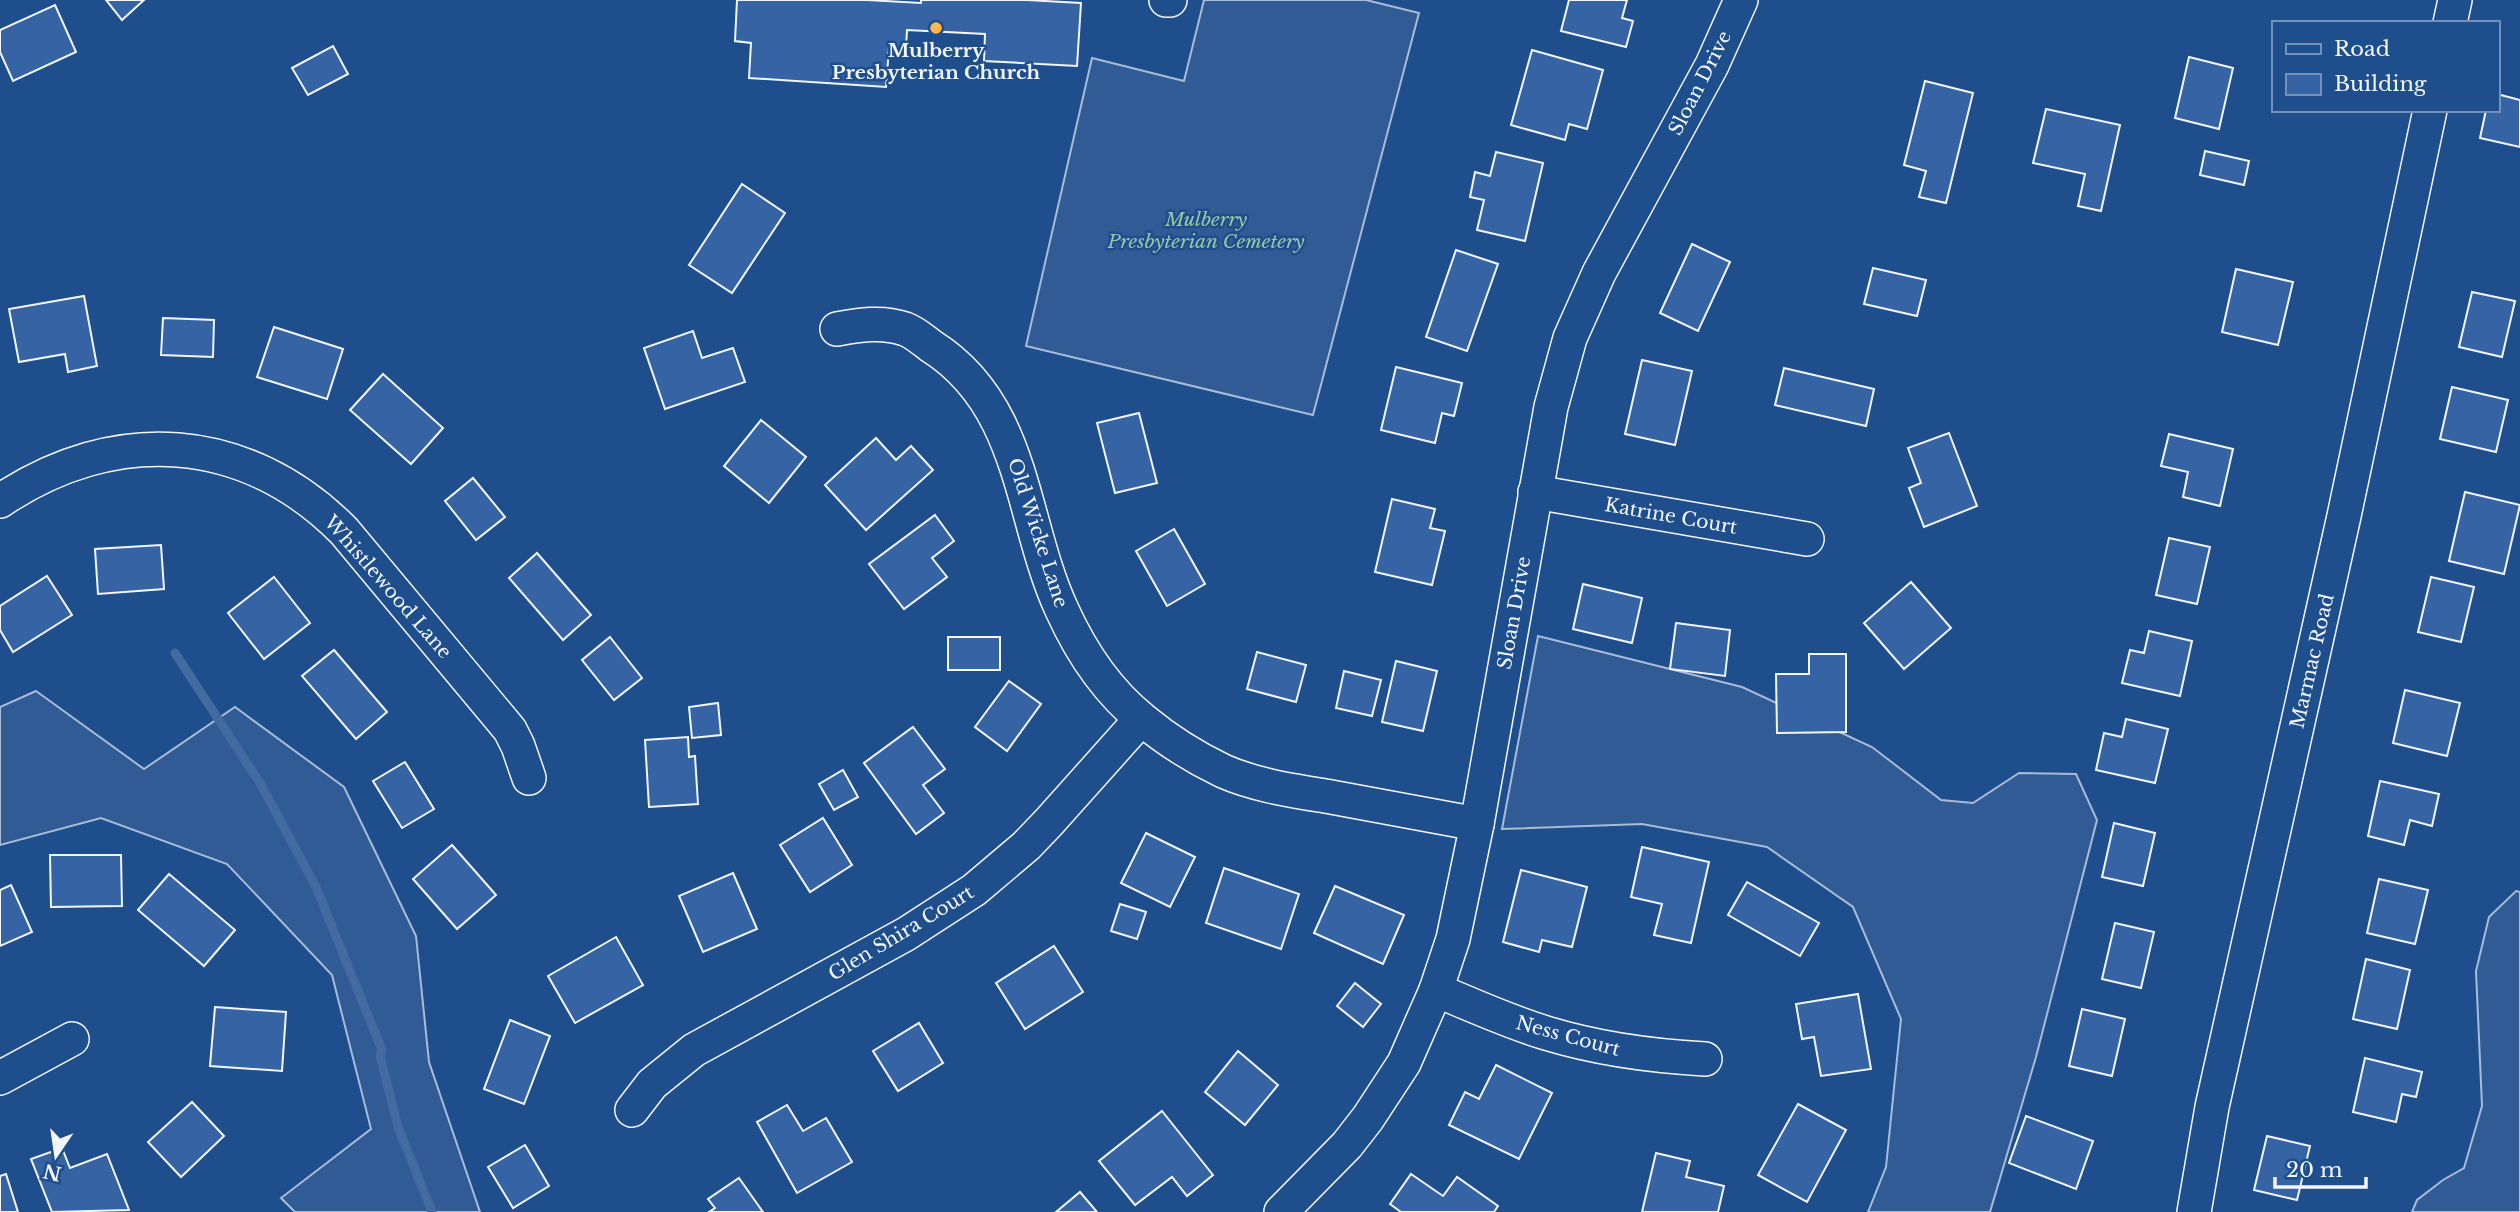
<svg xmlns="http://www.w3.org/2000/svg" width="2520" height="1212" font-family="'Libre Baskerville',serif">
  <rect width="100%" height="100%" fill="#1f4e8c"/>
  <!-- built -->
  <g fill="#305b95" stroke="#a8bbd7" stroke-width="2">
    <polygon points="1204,0 1366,0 1419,13 1313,415 1026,346 1092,58 1184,81"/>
    <polygon points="1538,636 1742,687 1872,747 1941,800 1973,803 2019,773 2076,774 2097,820 2036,1057 1990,1212 1868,1212 1886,1167 1901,1019 1853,907 1767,847 1642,824 1502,829"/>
    <polygon points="36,691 144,769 235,707 344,787 416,936 429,1062 480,1212 295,1212 281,1198 371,1129 332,975 227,864 101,818 0,845 0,707"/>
    <polygon points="2516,891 2520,892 2520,1212 2412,1212 2417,1200 2443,1180 2464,1168 2482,1106 2476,971 2489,917"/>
  </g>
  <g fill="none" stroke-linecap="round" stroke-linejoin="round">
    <!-- stream -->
    <polyline stroke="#446ba0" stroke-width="9" points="175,653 260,783 316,887 382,1050 380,1056 398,1127 432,1212"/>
  </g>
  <!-- building -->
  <g fill="#3563a3" stroke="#f2f6ff" stroke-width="2">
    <polygon points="106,0 144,0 122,20"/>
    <polygon points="737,0 867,0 921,3 921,0 1027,0 1081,3 1077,66 984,61 985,34 907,30 906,48 889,48 886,87 749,78 751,43 735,41"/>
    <polygon points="1569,0 1627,0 1622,18 1633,21 1626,47 1561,31"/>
    <polygon points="55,5 76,52 13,81 0,52 0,30"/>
    <polygon points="333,46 348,74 308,95 292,68"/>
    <polygon points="1532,50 1603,70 1587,129 1569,124 1565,140 1511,125"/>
    <polygon points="2189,57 2233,68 2219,129 2175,118"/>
    <polygon points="1925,81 1973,93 1946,203 1919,197 1926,171 1904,165"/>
    <polygon points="2497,94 2520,100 2520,147 2480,138 2486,110 2497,110"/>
    <polygon points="2046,109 2120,125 2101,211 2078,206 2085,174 2033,163"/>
    <polygon points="2205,151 2249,161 2244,185 2200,175"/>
    <polygon points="1496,152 1543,163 1525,241 1477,230 1484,200 1470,197 1475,172 1490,176"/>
    <polygon points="742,184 785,213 732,293 689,265"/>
    <polygon points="1692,244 1730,262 1698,331 1660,313"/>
    <polygon points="1456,250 1498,264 1467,351 1426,337"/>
    <polygon points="1873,268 1926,280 1917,316 1864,304"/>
    <polygon points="2236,269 2293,282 2278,345 2222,332"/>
    <polygon points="2472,292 2515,301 2502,357 2459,347"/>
    <polygon points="84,296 97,366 68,372 65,354 19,362 9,309"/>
    <polygon points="163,318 214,320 213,357 161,355"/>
    <polygon points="274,327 343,349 327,399 257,377"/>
    <polygon points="693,331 702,358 733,348 745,382 665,409 644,348"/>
    <polygon points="1642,360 1692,371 1675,445 1625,434"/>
    <polygon points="1396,367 1462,383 1454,416 1442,413 1435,443 1381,430"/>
    <polygon points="1784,368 1874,389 1866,426 1775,405"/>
    <polygon points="383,374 443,428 411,464 350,410"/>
    <polygon points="2452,387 2508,400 2496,452 2440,439"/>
    <polygon points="1139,413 1157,483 1115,493 1097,423"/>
    <polygon points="761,420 806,457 769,503 724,466"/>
    <polygon points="1949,433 1977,506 1924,527 1909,488 1921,483 1908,448"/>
    <polygon points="2169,434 2233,449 2220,506 2183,497 2188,472 2161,466"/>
    <polygon points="876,438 896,460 911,446 933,470 866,530 825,485"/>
    <polygon points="473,478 505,517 476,540 445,501"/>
    <polygon points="2465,492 2520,505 2504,574 2449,561"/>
    <polygon points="1392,499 1435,509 1430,528 1445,531 1432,585 1375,572"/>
    <polygon points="935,515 954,541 932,558 947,577 904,609 869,564"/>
    <polygon points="1174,529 1205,584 1167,606 1136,551"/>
    <polygon points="2169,538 2210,547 2197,604 2156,595"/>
    <polygon points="161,545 164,589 98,594 95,549"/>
    <polygon points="537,553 591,615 563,640 509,578"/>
    <polygon points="47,576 72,615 13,652 0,630 0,606"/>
    <polygon points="274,577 310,623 264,659 228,613"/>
    <polygon points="2431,577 2474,587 2461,642 2418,632"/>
    <polygon points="1911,582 1951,628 1904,669 1864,623"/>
    <polygon points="1583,584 1642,598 1632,643 1573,629"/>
    <polygon points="1676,623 1730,630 1725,676 1670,669"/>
    <polygon points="2149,631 2192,641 2180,696 2122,683 2130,650 2144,653"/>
    <polygon points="610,637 642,678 614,700 582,660"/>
    <rect x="948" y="637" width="52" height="33"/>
    <polygon points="334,650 387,712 356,739 302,676"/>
    <polygon points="1257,652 1306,665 1296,702 1247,689"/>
    <polygon points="1809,654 1846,654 1846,732 1777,733 1776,674 1809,674"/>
    <polygon points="1396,661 1437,671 1423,731 1382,722"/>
    <polygon points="1344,671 1381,680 1372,716 1336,708"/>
    <polygon points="1009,681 1041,704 1007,751 975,727"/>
    <polygon points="2405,690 2460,703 2447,756 2393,743"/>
    <polygon points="718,703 721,735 692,738 689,707"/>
    <polygon points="2126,719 2168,729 2155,783 2096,770 2104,733 2122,737"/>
    <polygon points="913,727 945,769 923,785 944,813 916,834 864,763"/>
    <polygon points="688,737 689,757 695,756 698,804 649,807 645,740"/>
    <polygon points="405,762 434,809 402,828 373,781"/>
    <polygon points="843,770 858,797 834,810 819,784"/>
    <polygon points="2380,781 2439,794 2432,826 2410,820 2404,845 2368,836"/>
    <polygon points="823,818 852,865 810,892 780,845"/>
    <polygon points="2114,823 2155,833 2143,886 2102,877"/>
    <polygon points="1146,833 1195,857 1170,907 1121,883"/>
    <polygon points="452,845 496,895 457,929 413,879"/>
    <polygon points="1642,847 1709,862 1691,943 1654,935 1662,904 1631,897"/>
    <polygon points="50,855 121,855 122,906 51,907"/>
    <polygon points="1224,868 1299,894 1281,949 1206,923"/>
    <polygon points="1521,870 1587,887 1572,947 1542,940 1539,952 1503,942"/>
    <polygon points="733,873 757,929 703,952 679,896"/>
    <polygon points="169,874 235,930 204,966 138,910"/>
    <polygon points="2379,879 2428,890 2415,944 2367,933"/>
    <polygon points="1747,882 1819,923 1800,956 1728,915"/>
    <polygon points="11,885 32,932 0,946 0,890"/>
    <polygon points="1335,886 1404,915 1383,964 1314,933"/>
    <polygon points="1120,904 1146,912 1137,939 1111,931"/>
    <polygon points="2115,923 2154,932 2141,988 2102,979"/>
    <polygon points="616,937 643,985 575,1023 548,976"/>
    <polygon points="1054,946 1083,992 1025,1029 996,983"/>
    <polygon points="2366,959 2410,970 2397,1029 2353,1019"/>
    <polygon points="1355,983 1381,1004 1363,1027 1337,1006"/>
    <polygon points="1858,994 1871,1069 1821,1076 1814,1037 1802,1039 1796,1004"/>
    <polygon points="215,1007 286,1012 282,1071 210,1066"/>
    <polygon points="2082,1009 2125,1019 2112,1076 2069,1066"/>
    <polygon points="510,1020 550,1036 524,1104 484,1089"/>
    <polygon points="919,1023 943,1063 898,1091 873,1051"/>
    <polygon points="1238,1051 1278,1085 1245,1125 1205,1092"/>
    <polygon points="2365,1058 2422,1072 2416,1097 2402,1094 2396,1122 2353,1112"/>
    <polygon points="1496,1065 1552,1093 1519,1159 1449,1125 1465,1092 1479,1099"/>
    <polygon points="192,1102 224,1136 181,1177 148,1142"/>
    <polygon points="1798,1104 1846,1130 1807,1202 1758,1175"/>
    <polygon points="787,1105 803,1131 826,1118 852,1162 797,1193 757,1122"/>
    <polygon points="1162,1111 1213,1175 1187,1196 1172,1177 1135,1205 1099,1161"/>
    <polygon points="2026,1116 2093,1141 2076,1189 2009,1163"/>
    <polygon points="2267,1136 2310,1146 2297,1200 2254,1190"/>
    <polygon points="525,1145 549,1186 513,1208 488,1167"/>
    <polygon points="62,1148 70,1168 107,1154 129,1210 52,1212 31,1159"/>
    <polygon points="1656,1153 1690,1161 1686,1177 1724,1186 1718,1212 1642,1212"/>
    <polygon points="6,1174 18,1212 0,1212 0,1176"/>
    <polygon points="1411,1174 1443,1196 1457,1177 1498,1206 1494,1212 1401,1212 1390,1204"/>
    <polygon points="739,1178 763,1212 709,1212 715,1208 708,1199"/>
    <polygon points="1080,1192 1097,1212 1056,1212"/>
  </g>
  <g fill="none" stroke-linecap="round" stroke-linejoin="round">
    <defs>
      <g id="minor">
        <polyline points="1166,0 1170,0"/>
        <polyline points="2450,23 2455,0"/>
        <path d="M 837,329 C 858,325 883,321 905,329 C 914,332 923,340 931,346 C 1026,406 1020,520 1062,610 C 1081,652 1107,691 1143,720 C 1167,740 1194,757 1223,771 C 1257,786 1295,791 1331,797 C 1379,806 1428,815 1477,824"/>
        <polyline points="1535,492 1807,539"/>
        <path d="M 0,501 C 114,424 246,432 344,531 L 510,730 L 518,746 L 529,778"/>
        <path d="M 1436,990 C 1472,1005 1509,1022 1546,1033 C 1598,1049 1651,1056 1705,1059"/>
        <polyline points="0,1078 72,1039"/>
        <polyline points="632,1110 652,1084 694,1050 906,934 974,890 1026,846 1049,822 1141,719"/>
        <polyline points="1281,1212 1347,1145 1368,1118 1404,1063 1436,990 1453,939 1477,824 1551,407 1570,338 1599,273 1712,65 1741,0"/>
        <polyline points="2194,1212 2212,1107 2344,516 2430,110"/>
      </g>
    </defs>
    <!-- minor casing -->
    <use href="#minor" stroke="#f2f6ff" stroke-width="36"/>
    <!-- minor -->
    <use href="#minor" stroke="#1f4e8c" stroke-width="33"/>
  </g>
  <!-- markers -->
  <circle fill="#ffb74d" stroke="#1f4e8c" stroke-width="2.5" cx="936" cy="28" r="7"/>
  <g text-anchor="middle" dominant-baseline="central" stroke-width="5" stroke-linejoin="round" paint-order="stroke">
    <!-- poi labels -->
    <g font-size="19" font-weight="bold" fill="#f2f6ff" stroke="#1f4e8c">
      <text x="936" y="50">Mulberry<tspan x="936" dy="22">Presbyterian Church</tspan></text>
    </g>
    <!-- street labels -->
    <g font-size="19" fill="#f2f6ff" stroke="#1f4e8c">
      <text transform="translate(1700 83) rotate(-63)">Sloan Drive</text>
      <text transform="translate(1671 516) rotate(10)">Katrine Court</text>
      <text transform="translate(1038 533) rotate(72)">Old Wicke Lane</text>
      <text transform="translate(388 587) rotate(49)">Whistlewood Lane</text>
      <text transform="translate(1514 613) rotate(-80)">Sloan Drive</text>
      <text transform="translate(2312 661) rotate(-77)">Marmac Road</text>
      <text transform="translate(901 933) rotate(-31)">Glen Shira Court</text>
      <text transform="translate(1568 1036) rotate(15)">Ness Court</text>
    </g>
    <!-- park labels -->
    <g font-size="19" font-style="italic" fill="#97c8a6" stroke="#1f4e8c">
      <text x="1206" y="219">Mulberry<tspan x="1206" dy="22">Presbyterian Cemetery</tspan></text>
    </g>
  </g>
  <!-- legend -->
  <rect x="2272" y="21" width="228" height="91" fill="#1f4e8c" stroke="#7391ba" stroke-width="2"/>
  <rect x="2286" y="44" width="35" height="10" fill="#1f4e8c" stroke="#7391ba" stroke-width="2"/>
  <text x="2334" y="56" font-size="21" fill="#f2f6ff">Road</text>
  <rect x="2286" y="74" width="35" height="21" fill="#3563a3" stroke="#7391ba" stroke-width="2"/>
  <text x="2334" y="91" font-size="21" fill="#f2f6ff">Building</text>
  <!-- north arrow -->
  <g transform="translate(56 1156) rotate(193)" stroke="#1f4e8c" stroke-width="5" paint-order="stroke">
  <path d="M0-5L12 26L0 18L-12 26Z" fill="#f2f6ff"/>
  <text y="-10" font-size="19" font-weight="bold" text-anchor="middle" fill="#f2f6ff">N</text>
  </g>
  <!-- scale -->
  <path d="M2275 1177v10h91v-10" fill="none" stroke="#f2f6ff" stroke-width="3.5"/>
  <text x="2286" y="1177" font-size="21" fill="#f2f6ff" stroke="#1f4e8c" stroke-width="5" paint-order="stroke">20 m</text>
</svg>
